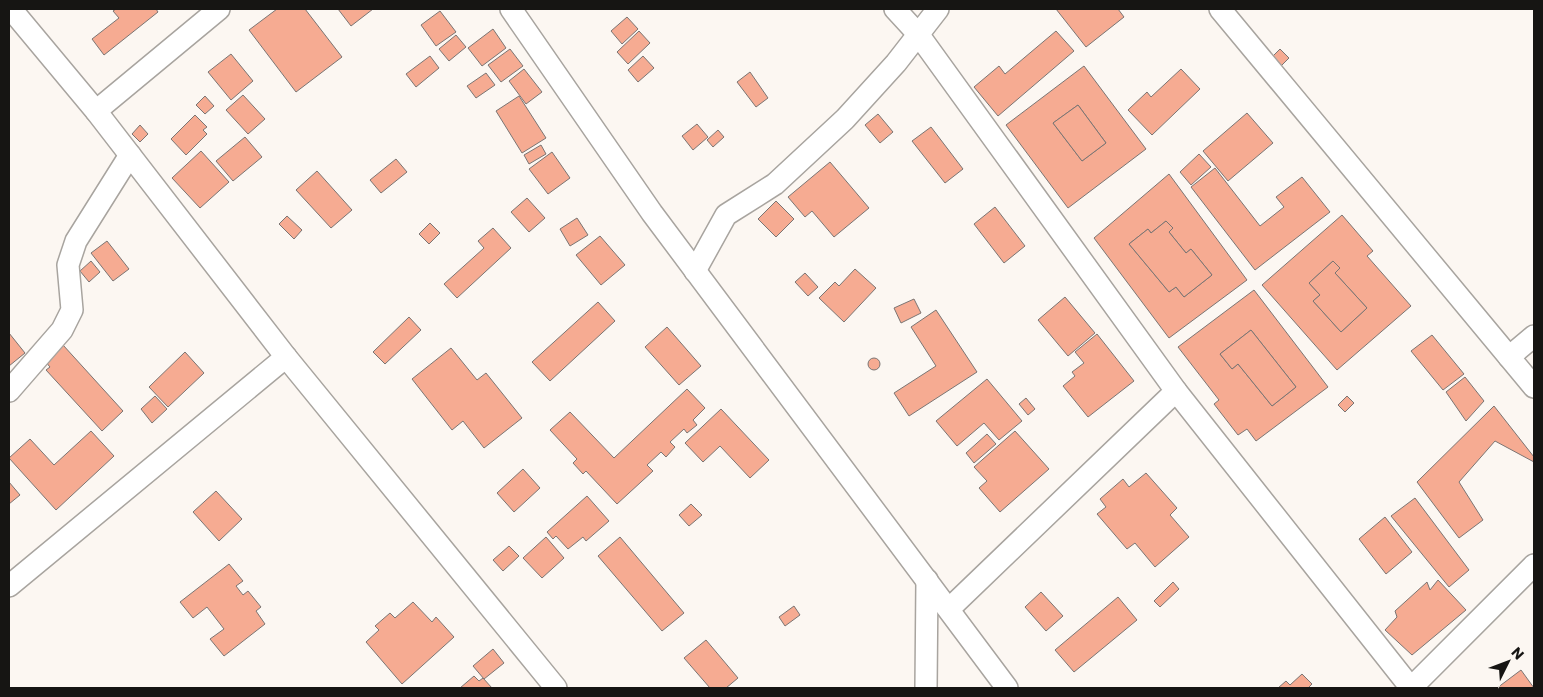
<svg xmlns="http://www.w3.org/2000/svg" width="1543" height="697" font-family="Poppins,sans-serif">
  <rect width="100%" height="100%" fill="#fcf7f2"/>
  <!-- building -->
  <g fill="#f6ab92" stroke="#7b7573" fill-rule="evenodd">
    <polygon points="116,9 156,9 158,12 104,55 92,39 119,18 113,11"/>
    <polygon points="277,9 305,9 342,57 296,92 249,30"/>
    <polygon points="338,9 373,9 351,26"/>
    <polygon points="1056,9 1118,9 1124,17 1086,47"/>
    <polygon points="440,11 456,32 436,46 421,25"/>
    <polygon points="627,17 638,29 622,44 611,31"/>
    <polygon points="493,29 506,48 482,66 468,48"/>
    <polygon points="639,31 650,43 628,64 617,52"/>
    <polygon points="1056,31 1074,51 998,116 974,87 999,66 1005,74"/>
    <polygon points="456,35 466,47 449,61 439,49"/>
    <polygon points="510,49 523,66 501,82 488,65"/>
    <polygon points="1280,49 1289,58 1279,68 1270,59"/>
    <polygon points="231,54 253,81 231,100 208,72"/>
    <polygon points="430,56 439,68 416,87 406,74"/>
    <polygon points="643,56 654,68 638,82 628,70"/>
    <path d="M 1084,66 L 1146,149 L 1068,208 L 1006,125 ZM 1078,105 L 1106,143 L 1082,161 L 1053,123 Z"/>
    <polygon points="524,69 542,92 526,104 509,81"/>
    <polygon points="1181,69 1200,89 1152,135 1128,110 1147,92 1151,97"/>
    <polygon points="750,72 768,98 756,107 737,82"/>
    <polygon points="486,73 495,85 476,98 467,86"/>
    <polygon points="243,95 265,119 248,134 226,110"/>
    <polygon points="205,96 214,106 205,114 196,105"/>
    <polygon points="519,96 546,138 522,153 496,111"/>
    <polygon points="1078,105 1106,143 1082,161 1053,123"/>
    <polygon points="1247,113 1273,143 1228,181 1203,151"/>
    <polygon points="878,114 893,132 880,143 865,125"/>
    <polygon points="195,115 207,127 203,130 207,134 186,155 171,139"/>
    <polygon points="697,124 708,137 693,150 682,136"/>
    <polygon points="140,125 148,134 140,142 132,134"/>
    <polygon points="931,127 963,169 945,183 912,141"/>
    <polygon points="718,130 724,137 713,147 707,140"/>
    <polygon points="245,137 262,157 233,181 216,161"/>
    <polygon points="541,145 546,154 529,164 524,155"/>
    <polygon points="201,151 229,182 200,208 172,178"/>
    <polygon points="552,152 570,178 548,194 529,169"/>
    <polygon points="1199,154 1211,167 1191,185 1180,172"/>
    <polygon points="396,159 407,172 381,193 370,180"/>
    <polygon points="830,162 869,208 834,237 812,211 805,217 788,197"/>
    <polygon points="1215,168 1260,226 1284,207 1276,197 1302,177 1330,212 1255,270 1191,187"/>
    <polygon points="317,171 352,210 331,228 296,190"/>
    <path d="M 1169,174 L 1247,280 L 1169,338 L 1094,238 ZM 1166,221 L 1173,228 L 1169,232 L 1186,253 L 1191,249 L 1212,275 L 1184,297 L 1176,287 L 1169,292 L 1129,244 L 1148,229 L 1151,233 Z"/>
    <polygon points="527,198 545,218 529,232 511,212"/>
    <polygon points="776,201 794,219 776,237 758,219"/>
    <polygon points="995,207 1025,246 1004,263 974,224"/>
    <path d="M 1342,215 L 1373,251 L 1367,256 L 1411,306 L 1337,370 L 1262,285 ZM 1333,261 L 1340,268 L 1335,273 L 1367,308 L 1341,332 L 1313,301 L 1320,295 L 1309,283 Z"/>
    <polygon points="287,216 302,230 294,239 279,224"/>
    <polygon points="577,218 588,235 570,246 560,229"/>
    <polygon points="1166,221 1173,228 1169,232 1186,253 1191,249 1212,275 1184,297 1176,287 1169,292 1129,244 1148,229 1151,233"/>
    <polygon points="430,223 440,233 429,244 419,234"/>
    <polygon points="493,228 511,248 457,298 444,284 484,248 478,241"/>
    <polygon points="600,236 625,265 601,285 576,255"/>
    <polygon points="107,241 129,269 113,281 91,253"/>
    <polygon points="91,261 100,272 89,282 80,271"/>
    <polygon points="1333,261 1340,268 1335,273 1367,308 1341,332 1313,301 1320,295 1309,283"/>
    <polygon points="855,269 876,288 844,322 819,298 835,282 839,286"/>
    <polygon points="805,273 818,287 808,296 795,282"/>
    <path d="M 1254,290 L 1328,387 L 1256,441 L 1247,429 L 1238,435 L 1214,404 L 1219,400 L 1178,347 ZM 1251,330 L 1296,387 L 1272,406 L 1238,364 L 1232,369 L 1220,354 Z"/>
    <polygon points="1065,297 1095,333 1068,356 1038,320"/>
    <polygon points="914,299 921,313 901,323 894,308"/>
    <polygon points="598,302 615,321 550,381 532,362"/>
    <polygon points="936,310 977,372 909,416 894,393 936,366 911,327"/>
    <polygon points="409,317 421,330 385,364 373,352"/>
    <polygon points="667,327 701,366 679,385 645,347"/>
    <polygon points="1251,330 1296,387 1272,406 1238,364 1232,369 1220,354"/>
    <polygon points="9,333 25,353 9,366"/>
    <polygon points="1097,334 1134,381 1088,417 1063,386 1075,376 1072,372 1084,363 1075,352"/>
    <polygon points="1432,335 1464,374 1443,390 1411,351"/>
    <polygon points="63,345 123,411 102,431 46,370 50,367 45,361"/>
    <polygon points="451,348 477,380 486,373 522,418 484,448 463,421 452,430 412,379"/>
    <polygon points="185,352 204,373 168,407 149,387"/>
    <circle cx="874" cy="364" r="6"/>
    <polygon points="1465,377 1484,401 1466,421 1446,392"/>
    <polygon points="987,379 1022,421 999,440 984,423 957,446 936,421"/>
    <polygon points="687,389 705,408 693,420 697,425 687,433 684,429 670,442 675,447 666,457 661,452 647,465 653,471 617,504 586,471 583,474 573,463 577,459 550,430 570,412 614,458"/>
    <polygon points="155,396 167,409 152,423 141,409"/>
    <polygon points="1347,396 1354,403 1345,412 1338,405"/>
    <polygon points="1026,398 1035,409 1028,415 1019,404"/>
    <polygon points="1494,406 1534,457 1534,462 1495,441 1459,482 1483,520 1459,538 1417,482"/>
    <polygon points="721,409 769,460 750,478 720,446 703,462 685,443"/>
    <polygon points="91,431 114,456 56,510 9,458 30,439 54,465"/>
    <polygon points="1015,431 1049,469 1000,512 979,488 987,481 974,467"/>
    <polygon points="987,434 996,444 974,463 966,453"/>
    <polygon points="523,469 540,488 514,512 497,493"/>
    <polygon points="1146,473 1177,508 1170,515 1189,537 1155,567 1135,543 1127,549 1097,514 1106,507 1100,499 1123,479 1129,487"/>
    <polygon points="9,482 20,495 9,504"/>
    <polygon points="216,491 242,519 219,541 193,512"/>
    <polygon points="587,496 609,521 586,541 583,537 568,549 556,536 553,539 547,532"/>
    <polygon points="1415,498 1469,570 1449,587 1391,516"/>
    <polygon points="691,504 702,515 689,526 679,515"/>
    <polygon points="1385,517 1412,552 1386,574 1359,539"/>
    <polygon points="546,537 564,558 542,578 523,558"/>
    <polygon points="620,537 684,613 662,631 598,556"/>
    <polygon points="509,546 519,556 503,571 493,560"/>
    <polygon points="229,564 243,581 236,586 243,595 248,591 261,607 256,611 265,624 224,656 210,639 224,629 207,607 193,618 180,602"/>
    <polygon points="1438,580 1466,610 1412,655 1385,630 1397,617 1395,611 1427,582 1430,590"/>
    <polygon points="1173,582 1179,589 1160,607 1154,601"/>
    <polygon points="1041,592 1063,616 1046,631 1025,607"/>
    <polygon points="1118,597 1137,620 1074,672 1055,650"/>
    <polygon points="413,602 432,622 436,617 454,637 402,684 366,642 379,630 375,626 390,613 395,618"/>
    <polygon points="794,606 800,615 785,626 779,617"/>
    <polygon points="706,640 738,678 726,688 710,688 684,658"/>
    <polygon points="493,649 504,663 484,679 473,666"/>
    <polygon points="1521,670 1534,688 1497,688"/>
    <polygon points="1302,674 1312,684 1308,688 1278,688 1286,681 1290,685"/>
    <polygon points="474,676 479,681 483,678 492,688 460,688"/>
  </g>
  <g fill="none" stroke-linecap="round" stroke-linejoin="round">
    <defs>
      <g id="minor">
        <polyline points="11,9 96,111 286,357 556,688"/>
        <polyline points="511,9 652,213 1007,688"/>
        <polyline points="895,9 918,34 1176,391 949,609"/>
        <polyline points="1220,9 1534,387"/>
        <polyline points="96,111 219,9"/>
        <polyline points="695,271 726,215 775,184 845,119 896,63 938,9"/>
        <polyline points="1509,357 1534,336"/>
        <polyline points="9,391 62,330 72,310 68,265 76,241 130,155"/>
        <polyline points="1176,391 1411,688"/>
        <polyline points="9,586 286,357"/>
        <polyline points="926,688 927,580"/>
        <polyline points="1411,688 1534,565"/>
      </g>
    </defs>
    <!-- minor casing -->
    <use href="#minor" stroke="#a8a49f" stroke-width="24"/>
    <!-- minor -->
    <use href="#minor" stroke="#fff" stroke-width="21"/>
  </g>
  <!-- border -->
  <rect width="1543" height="697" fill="none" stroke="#161513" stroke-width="20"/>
  <!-- north arrow -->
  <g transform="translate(1508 662) rotate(48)" stroke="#fcf7f2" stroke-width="4" paint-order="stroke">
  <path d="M0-4L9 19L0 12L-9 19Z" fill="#161513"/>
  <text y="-8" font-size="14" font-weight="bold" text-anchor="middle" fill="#161513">N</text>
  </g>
</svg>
